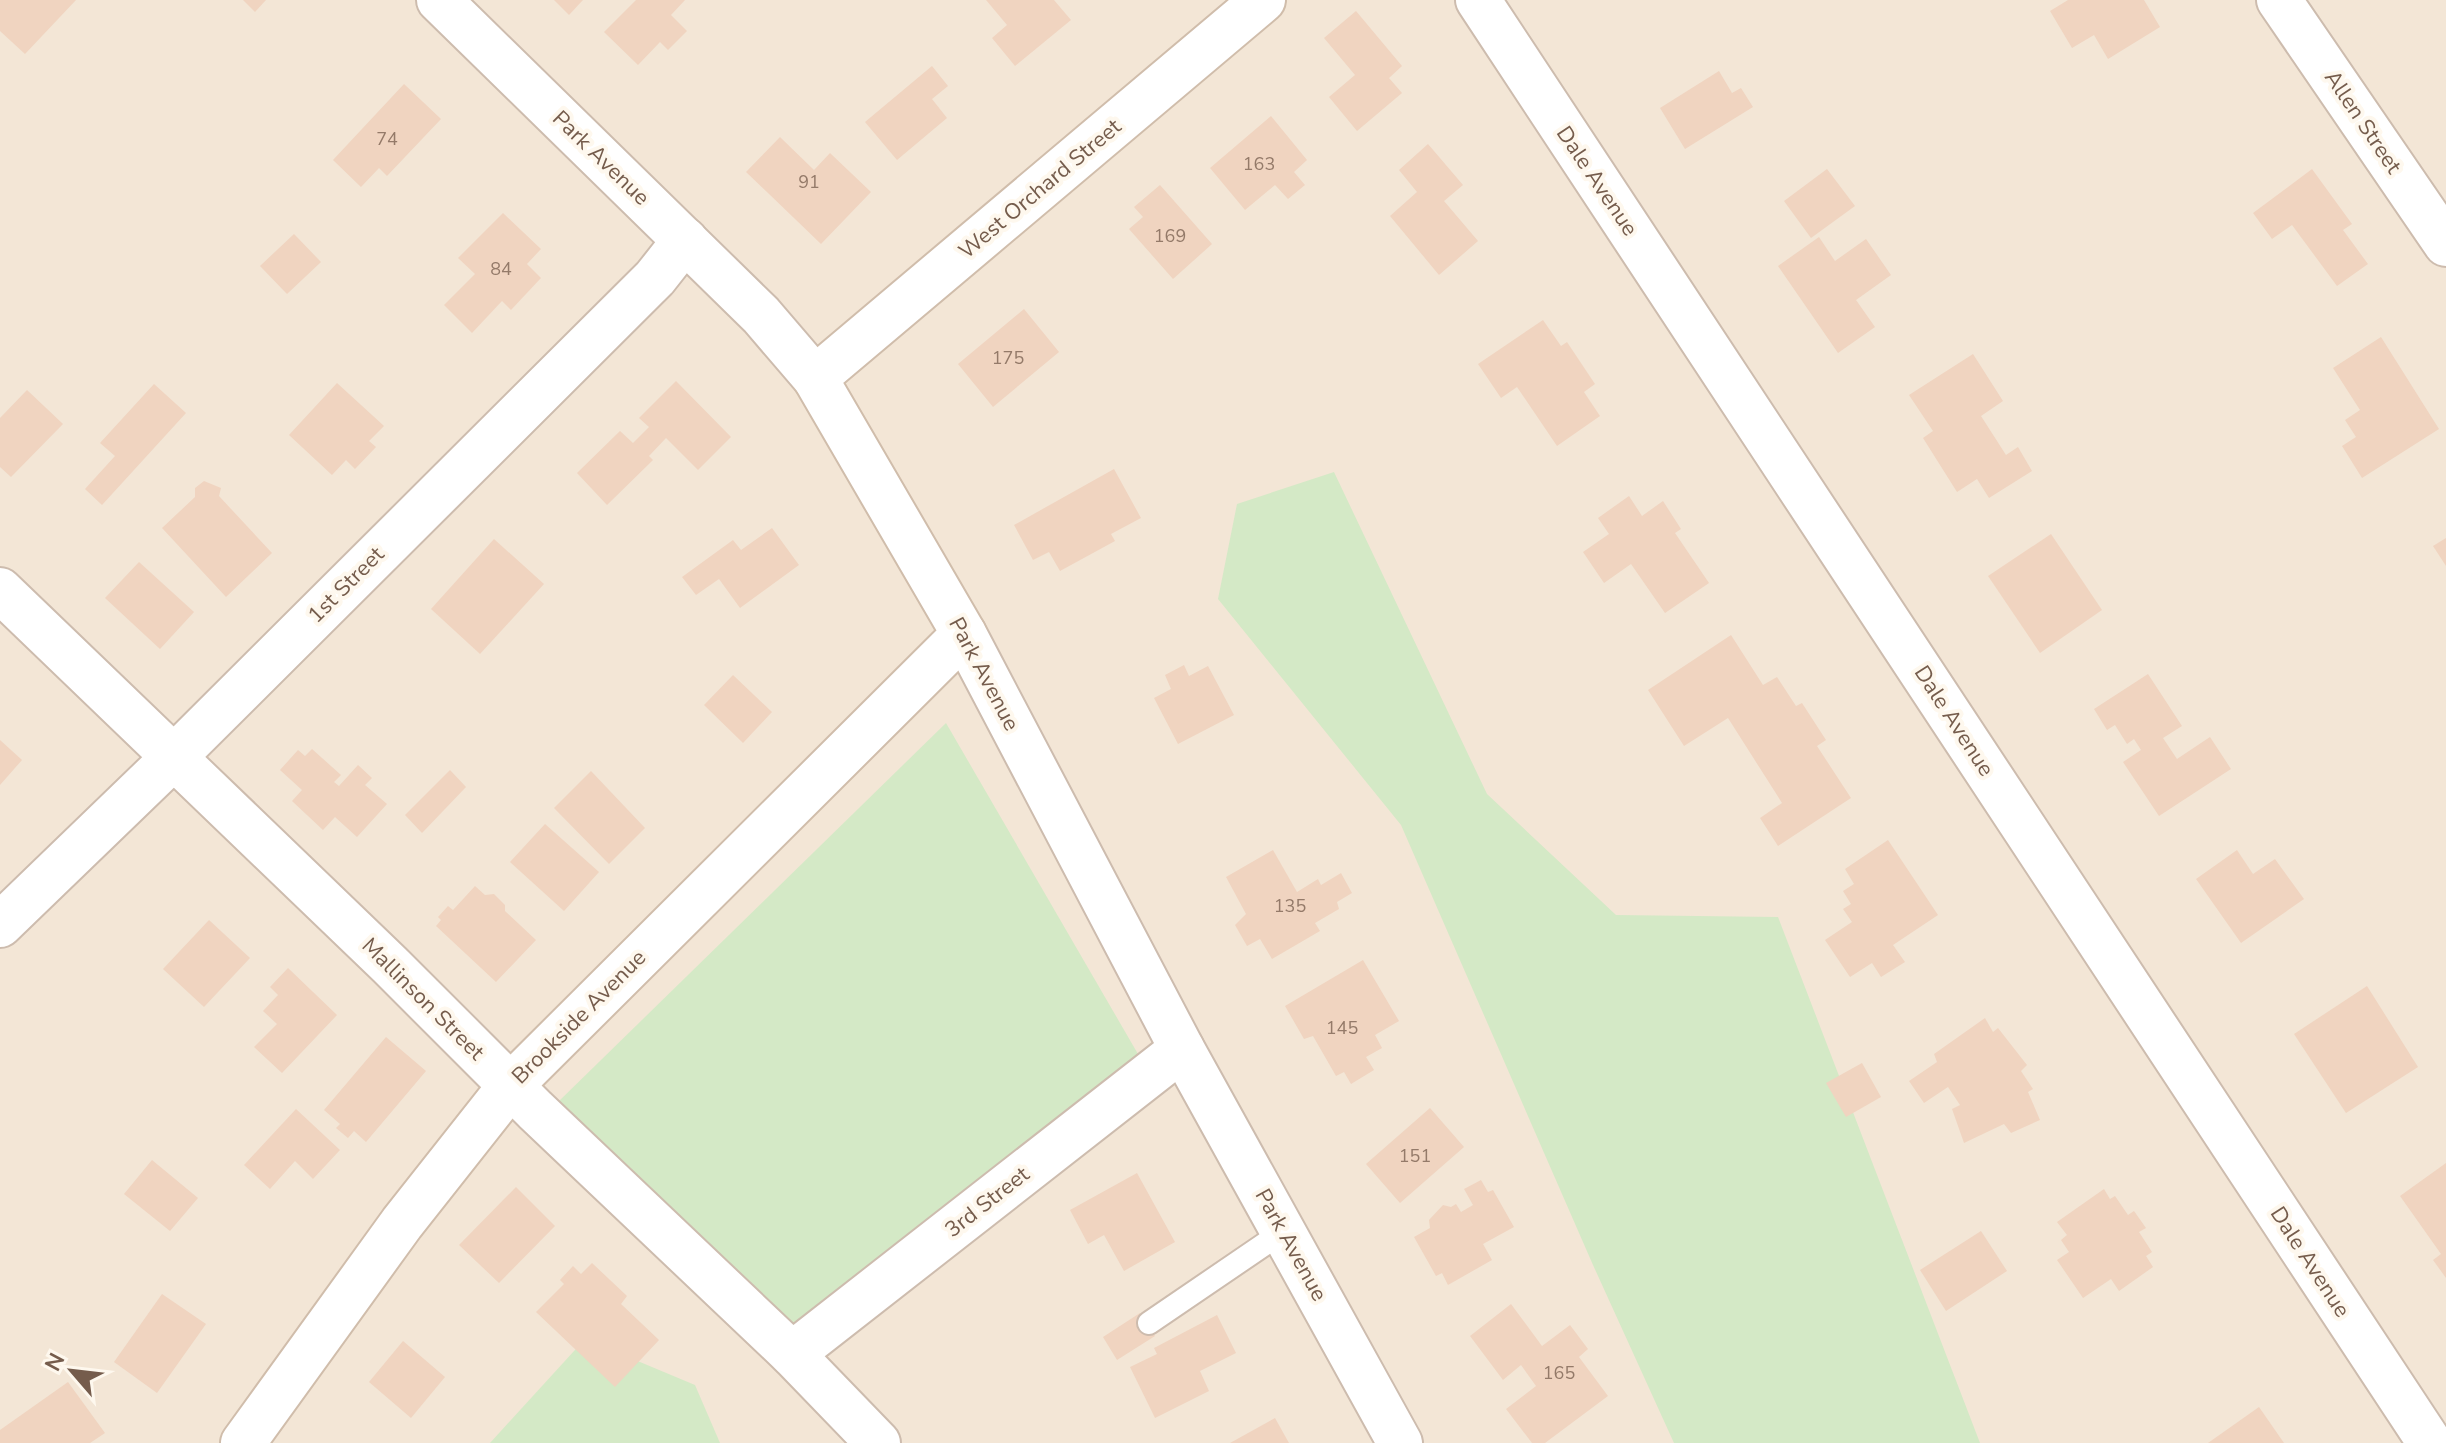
<svg xmlns="http://www.w3.org/2000/svg" width="2446" height="1443" font-family="'Nunito Sans',sans-serif">
  <rect width="100%" height="100%" fill="#fcf4e8"/>
  <!-- residential -->
  <rect fill="#f3e6d6" x="0" y="0" width="2446" height="1443"/>
  <!-- green -->
  <g fill="#d4e9c6">
    <polygon points="1334,472 1487,794 1616,915 1778,917 1980,1443 1674,1443 1593,1265 1401,825 1218,599 1237,504"/>
    <polygon points="946,723 1138,1054 798,1330 557,1103"/>
    <polygon points="585,1339 695,1385 720,1443 490,1443"/>
  </g>
  <!-- building -->
  <g fill="#f0d4c0">
    <polygon points="0,0 76,0 25,54 0,31"/>
    <polygon points="243,0 266,0 255,12"/>
    <polygon points="554,0 583,0 569,15"/>
    <polygon points="636,0 685,0 671,15 687,31 668,50 660,42 638,65 604,32"/>
    <polygon points="986,0 1054,0 1071,20 1015,66 992,38 1007,25"/>
    <polygon points="2068,0 2144,0 2160,27 2108,59 2094,35 2072,48 2050,11"/>
    <polygon points="1356,11 1402,66 1389,78 1402,93 1357,131 1329,97 1355,75 1324,38"/>
    <polygon points="932,66 948,86 932,99 947,118 897,160 865,122"/>
    <polygon points="1719,71 1732,93 1741,88 1753,107 1685,149 1660,108"/>
    <polygon points="404,84 441,119 387,176 379,168 361,187 333,160"/>
    <polygon points="1271,116 1307,160 1294,172 1305,185 1288,199 1275,185 1245,210 1210,168"/>
    <polygon points="780,137 814,170 830,153 871,192 821,244 746,172"/>
    <polygon points="1428,144 1463,185 1444,201 1478,241 1439,275 1390,216 1417,192 1399,170"/>
    <polygon points="1827,169 1855,206 1811,238 1784,201"/>
    <polygon points="2312,169 2352,224 2343,230 2368,264 2337,286 2292,225 2272,239 2253,213"/>
    <polygon points="1160,185 1212,244 1173,279 1129,229 1143,217 1134,207"/>
    <polygon points="503,213 541,249 527,264 541,278 511,310 502,301 472,333 444,305 475,274 458,258"/>
    <polygon points="294,234 321,262 287,294 260,266"/>
    <polygon points="1819,237 1835,261 1866,239 1891,275 1856,300 1875,327 1838,353 1778,266"/>
    <polygon points="1024,309 1059,352 993,407 958,364"/>
    <polygon points="1543,320 1561,346 1567,342 1595,384 1584,392 1600,416 1557,446 1517,387 1501,398 1478,364"/>
    <polygon points="2381,337 2439,429 2362,478 2342,446 2356,437 2345,420 2360,410 2333,368"/>
    <polygon points="1973,354 2003,401 1981,416 2006,455 2018,447 2032,471 1989,498 1977,479 1957,492 1923,438 1933,431 1909,395"/>
    <polygon points="676,381 731,437 698,470 666,438 649,456 653,460 607,505 577,473 620,431 633,443 649,427 639,418"/>
    <polygon points="337,383 384,426 369,441 376,447 355,469 346,460 332,475 289,435"/>
    <polygon points="154,384 186,413 102,505 85,489 115,456 100,443"/>
    <polygon points="27,390 63,424 11,477 0,467 0,418"/>
    <polygon points="1114,469 1141,518 1111,534 1115,541 1060,571 1049,552 1033,560 1014,525"/>
    <polygon points="204,481 221,488 219,496 272,553 226,597 162,528 195,497 195,488"/>
    <polygon points="1629,496 1642,516 1663,501 1681,529 1675,533 1709,583 1665,613 1631,564 1604,583 1583,552 1609,534 1598,518"/>
    <polygon points="772,528 799,565 740,608 719,579 696,595 682,577 733,540 741,550"/>
    <polygon points="2051,534 2102,610 2040,653 1988,576"/>
    <polygon points="2446,538 2446,566 2433,546"/>
    <polygon points="494,539 544,584 480,654 431,609"/>
    <polygon points="139,562 194,612 160,649 105,598"/>
    <polygon points="1731,635 1763,685 1777,677 1796,706 1802,703 1826,740 1817,746 1851,798 1778,846 1760,818 1782,803 1728,718 1684,746 1648,690"/>
    <polygon points="1184,665 1189,676 1208,666 1234,715 1178,744 1154,698 1171,689 1165,675"/>
    <polygon points="2148,674 2182,726 2163,738 2177,759 2210,737 2231,769 2159,816 2123,762 2141,750 2134,739 2127,744 2115,725 2107,730 2094,709"/>
    <polygon points="733,675 772,712 743,743 704,705"/>
    <polygon points="0,740 22,760 0,785"/>
    <polygon points="312,749 341,775 334,782 339,786 358,765 372,778 365,785 387,804 357,837 335,817 323,830 292,801 302,790 280,770 298,750 305,756"/>
    <polygon points="450,770 466,787 422,833 405,815"/>
    <polygon points="591,771 645,828 609,864 554,808"/>
    <polygon points="545,824 599,872 564,911 510,862"/>
    <polygon points="1888,840 1938,915 1893,945 1905,962 1881,977 1872,963 1850,977 1825,940 1852,922 1843,909 1851,904 1843,891 1854,884 1845,869"/>
    <polygon points="1273,850 1297,892 1318,879 1321,885 1341,873 1352,893 1337,902 1339,909 1315,923 1320,931 1272,959 1260,939 1247,946 1235,925 1246,914 1226,877"/>
    <polygon points="2237,850 2253,874 2275,859 2304,899 2241,943 2196,879"/>
    <polygon points="475,886 485,895 494,894 505,905 505,911 536,940 496,982 436,926 441,920 438,917 448,906 453,910"/>
    <polygon points="209,920 250,958 204,1007 163,969"/>
    <polygon points="1363,960 1399,1021 1375,1035 1382,1048 1366,1057 1374,1070 1351,1084 1344,1072 1336,1076 1313,1036 1304,1039 1285,1006"/>
    <polygon points="288,968 337,1015 282,1073 254,1047 277,1024 263,1011 278,995 270,987"/>
    <polygon points="2367,986 2418,1067 2346,1113 2294,1034"/>
    <polygon points="1985,1018 1993,1032 1998,1028 2027,1065 2021,1071 2033,1089 2028,1092 2040,1120 2011,1133 2004,1124 1964,1143 1952,1109 1960,1105 1948,1087 1924,1103 1909,1081 1937,1062 1934,1054"/>
    <polygon points="386,1037 426,1071 366,1142 354,1131 348,1138 336,1128 340,1124 324,1110"/>
    <polygon points="1862,1063 1881,1097 1846,1117 1826,1083"/>
    <polygon points="1430,1108 1464,1147 1400,1203 1366,1164"/>
    <polygon points="296,1109 340,1150 313,1179 295,1161 270,1189 244,1165"/>
    <polygon points="152,1160 198,1198 170,1231 124,1194"/>
    <polygon points="2446,1163 2446,1278 2433,1260 2441,1254 2400,1196"/>
    <polygon points="1137,1173 1175,1242 1124,1271 1104,1235 1088,1244 1070,1210"/>
    <polygon points="1481,1180 1488,1192 1493,1190 1514,1227 1483,1244 1492,1260 1448,1285 1442,1273 1436,1276 1414,1237 1430,1228 1429,1220 1443,1205 1451,1207 1456,1204 1461,1212 1473,1205 1464,1189"/>
    <polygon points="516,1187 555,1226 499,1283 459,1245"/>
    <polygon points="2104,1189 2110,1199 2115,1196 2128,1215 2134,1211 2146,1228 2139,1232 2152,1252 2146,1256 2153,1267 2119,1291 2111,1279 2083,1298 2057,1260 2069,1252 2061,1240 2067,1235 2057,1222"/>
    <polygon points="1981,1231 2007,1271 1946,1311 1920,1270"/>
    <polygon points="592,1263 627,1296 621,1304 659,1340 615,1387 536,1312 564,1284 560,1280 573,1266 581,1274"/>
    <polygon points="162,1294 206,1324 157,1393 114,1362"/>
    <polygon points="1511,1304 1542,1346 1570,1325 1588,1349 1579,1357 1608,1396 1545,1443 1532,1443 1506,1409 1536,1386 1521,1365 1503,1380 1470,1336"/>
    <polygon points="1140,1313 1155,1336 1117,1360 1103,1337"/>
    <polygon points="1217,1315 1236,1353 1200,1371 1209,1391 1155,1418 1130,1367 1157,1354 1154,1348"/>
    <polygon points="403,1341 445,1377 411,1418 369,1382"/>
    <polygon points="68,1382 105,1433 90,1443 0,1443 0,1430"/>
    <polygon points="2259,1407 2284,1443 2208,1443"/>
    <polygon points="1275,1418 1289,1443 1230,1443"/>
  </g>
  <g fill="none" stroke-linecap="round" stroke-linejoin="round">
    <defs>
      <polyline id="service" points="1149,1323 1284,1231"/>
      <g id="minor">
        <polyline points="439,0 761,315 815,378"/>
        <polyline points="1478,0 2430,1443"/>
        <polyline points="2279,0 2446,244"/>
        <polyline points="0,590 390,965 535,1110 792,1354 878,1443"/>
        <polyline points="964,634 1182,1049 1400,1443"/>
        <polyline points="0,925 173,758 655,278 685,240"/>
        <polyline points="792,1354 1182,1049"/>
      </g>
      <polyline id="secondary" points="243,1443 402,1223 511,1085 964,634 815,378 1263,0"/>
    </defs>
    <!-- service casing -->
    <use href="#service" stroke="#cdbcae" stroke-width="26"/>
    <!-- minor casing -->
    <use href="#minor" stroke="#cdbcae" stroke-width="48"/>
    <!-- secondary casing -->
    <use href="#secondary" stroke="#d0bdab" stroke-width="48"/>
    <!-- service -->
    <use href="#service" stroke="#fff" stroke-width="22"/>
    <!-- minor -->
    <use href="#minor" stroke="#fff" stroke-width="44"/>
    <!-- secondary -->
    <use href="#secondary" stroke="#fff" stroke-width="44"/>
  </g>
  <g text-anchor="middle" dominant-baseline="central" stroke-width="8" stroke-linejoin="round" paint-order="stroke">
    <!-- number labels -->
    <g font-size="18" fill="#947a69">
      <text x="387" y="139">74</text>
      <text x="1259" y="164">163</text>
      <text x="809" y="182">91</text>
      <text x="1170" y="236">169</text>
      <text x="501" y="269">84</text>
      <text x="1008" y="358">175</text>
      <text x="1290" y="906">135</text>
      <text x="1342" y="1028">145</text>
      <text x="1415" y="1156">151</text>
      <text x="1559" y="1373">165</text>
    </g>
    <!-- street labels -->
    <g font-size="22" fill="#755c4c" stroke="#fef8ee">
      <text transform="translate(2363 122) rotate(56)">Allen Street</text>
      <text transform="translate(601 158) rotate(44)">Park Avenue</text>
      <text transform="translate(1597 181) rotate(56)">Dale Avenue</text>
      <text transform="translate(1040 189) rotate(-40)">West Orchard Street</text>
      <text transform="translate(346 585) rotate(-45)">1st Street</text>
      <text transform="translate(984 674) rotate(62)">Park Avenue</text>
      <text transform="translate(1954 721) rotate(57)">Dale Avenue</text>
      <text transform="translate(423 999) rotate(45)">Mallinson Street</text>
      <text transform="translate(579 1017) rotate(-45)">Brookside Avenue</text>
      <text transform="translate(987 1202) rotate(-38)">3rd Street</text>
      <text transform="translate(1291 1245) rotate(61)">Park Avenue</text>
      <text transform="translate(2310 1262) rotate(57)">Dale Avenue</text>
    </g>
  </g>
  <!-- north arrow -->
  <g transform="translate(72 1371) rotate(298)" stroke="#fef8ee" stroke-width="6" paint-order="stroke">
  <path d="M0-6L14 30L0 20L-14 30Z" fill="#755c4c"/>
  <text y="-12" font-size="22" font-weight="bold" text-anchor="middle" fill="#755c4c">N</text>
  </g>
</svg>
